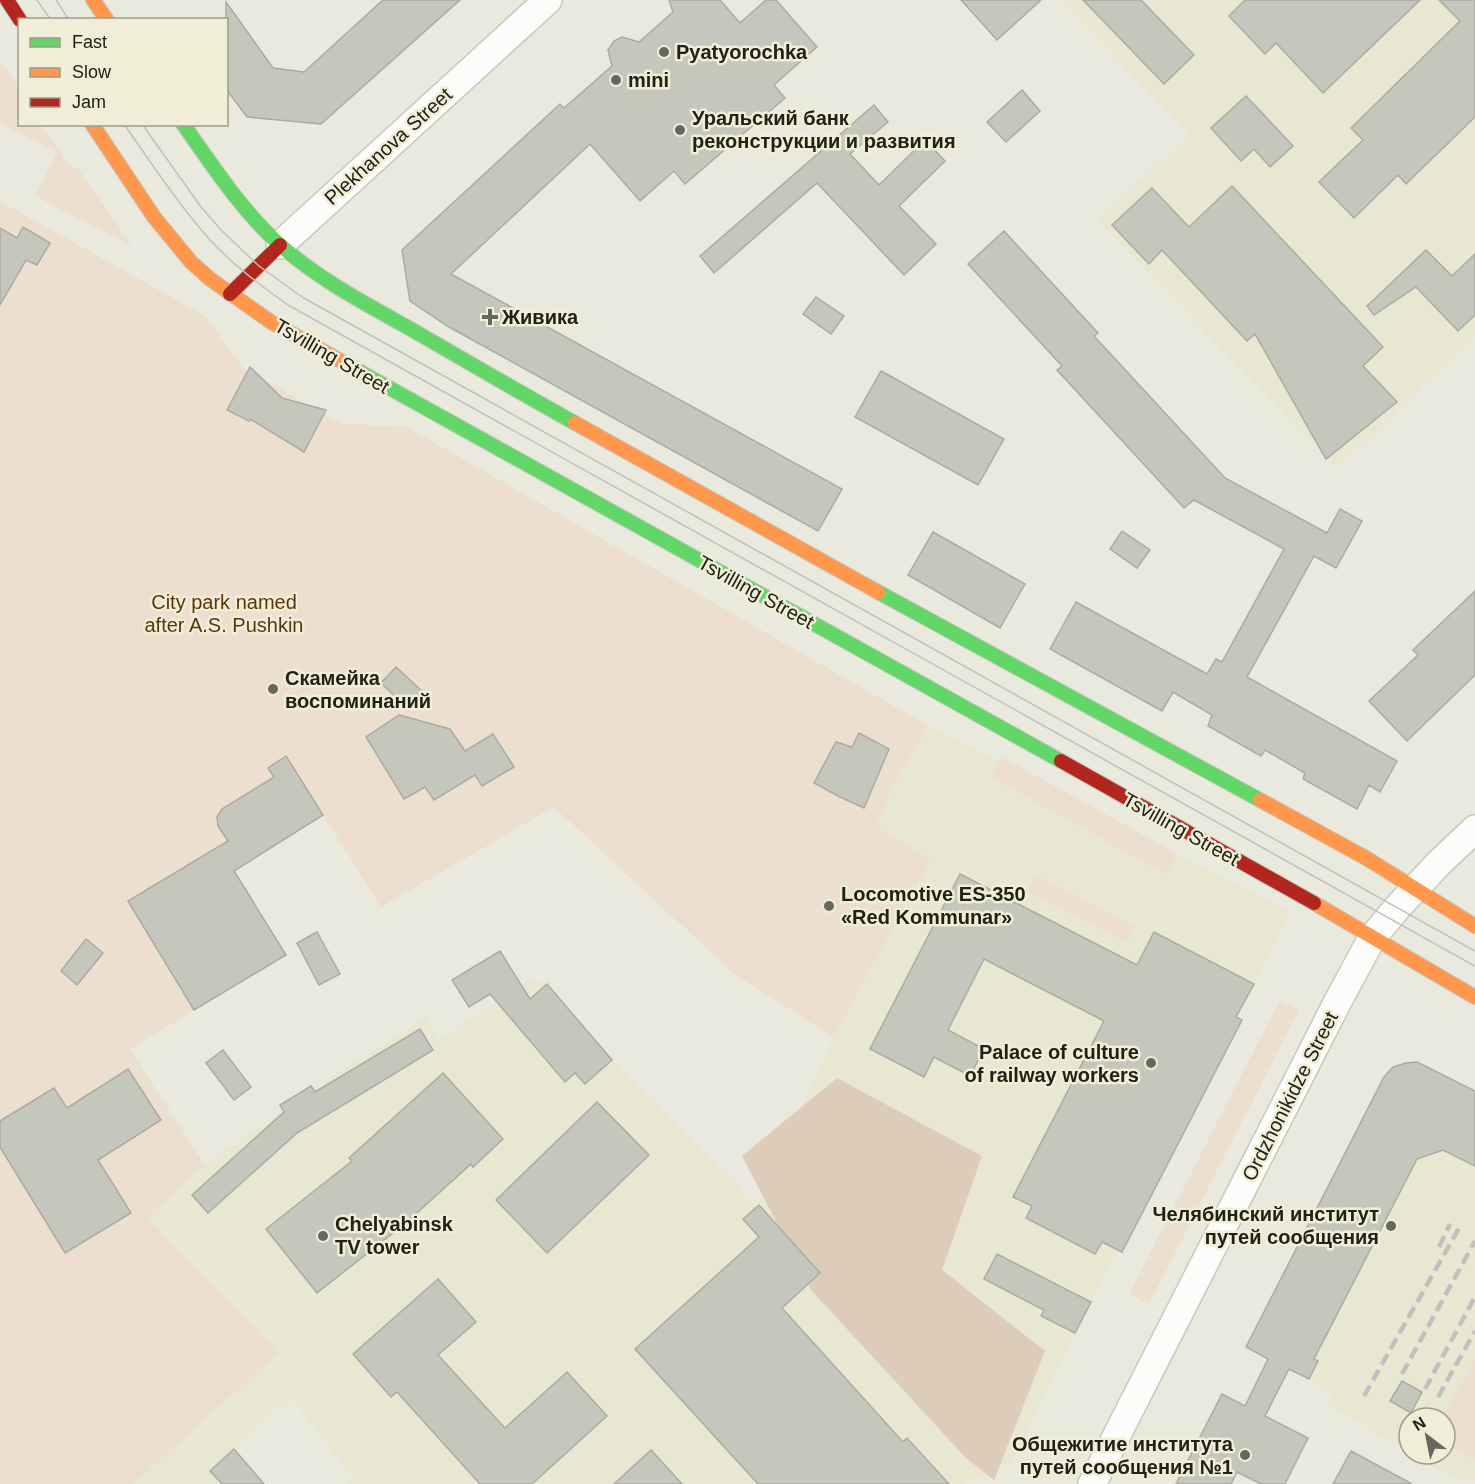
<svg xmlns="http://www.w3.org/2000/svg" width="1475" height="1484" font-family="Helvetica,sans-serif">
  <rect width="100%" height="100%" fill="#eae9dd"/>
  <!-- built -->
  <g fill="#e8e7d1">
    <polygon points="1059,0 1475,0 1475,336 1337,468 1097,220 1190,134"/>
    <polygon points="929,726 1291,912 1098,1288 1012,1462 961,1484 346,1484 353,1477 290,1397 234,1449 264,1484 133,1484 277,1353 147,1217 205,1165 308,1092 425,1017 440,1040 531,979 547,984 612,1060 757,1207 833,1037 931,861 876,826 895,782"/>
    <polygon points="1417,1062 1430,1068 1442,1083 1446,1076 1475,1091 1475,1479 1460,1482 1412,1454 1445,1454 1445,1418 1409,1418 1409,1452 1328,1405 1332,1396 1309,1379 1246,1347 1372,1100 1379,1105 1378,1089 1384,1077 1393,1067 1406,1063"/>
  </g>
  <!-- green -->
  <g fill="#ecdfcf">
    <polygon points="0,60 19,87 20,124 41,125 73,169 77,167 132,246 35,196 57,152 0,123"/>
    <polygon points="0,201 205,316 243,368 342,424 405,426 929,726 895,782 876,826 931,860 833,1037 733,973 554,807 381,907 323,815 235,871 286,955 130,1049 205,1165 147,1217 278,1353 133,1484 0,1484"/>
    <polygon points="1002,757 1178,854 1167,875 991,777"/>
    <polygon points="1036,875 1135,927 1127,943 1028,892"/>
    <polygon points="1280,1000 1299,1010 1149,1304 1129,1294"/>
    <polygon points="1475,1359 1475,1460 1445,1443 1445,1418 1442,1418"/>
  </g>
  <!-- forest -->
  <polygon fill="#ddccb9" points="837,1078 982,1156 942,1270 1045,1351 994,1480 966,1458 812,1291 742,1156"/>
  <!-- building -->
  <g fill="#c6c7bc" stroke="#aaaba2" stroke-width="1.5">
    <polygon points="383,0 460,0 321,124 247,117 226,89 226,2 273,68 304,72"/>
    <polygon points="669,0 720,0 740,23 766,0 776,0 817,47 774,85 785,98 685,184 674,171 640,201 590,144 451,274 842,489 818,531 449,327 410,301 402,250 560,104 564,108 612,66 608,50 614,41 622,37 639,42 673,12"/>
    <polygon points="961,0 1041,0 997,40"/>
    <polygon points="1083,0 1141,0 1194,55 1164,84"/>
    <polygon points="1245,0 1420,0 1323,93 1276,43 1265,54 1229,16"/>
    <polygon points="1439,0 1475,0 1475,117 1406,184 1398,175 1354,218 1319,182 1363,140 1351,128 1460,21"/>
    <polygon points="1022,90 1040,111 1006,142 987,122"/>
    <polygon points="1246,96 1293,146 1270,167 1254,149 1241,161 1211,128"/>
    <polygon points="874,105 888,122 850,154 879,185 925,140 945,161 899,206 936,244 904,275 817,183 714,273 700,256"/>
    <polygon points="1232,186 1383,347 1363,366 1397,402 1326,459 1255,334 1247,341 1162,250 1149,264 1112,225 1152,188 1189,227"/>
    <polygon points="23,227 50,243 37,265 26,260 0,305 0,228 17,238"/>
    <polygon points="1004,231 1098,333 1094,336 1225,478 1327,533 1340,509 1362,521 1336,568 1314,556 1247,677 1397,761 1380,792 1369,785 1357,809 1303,779 1305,773 1265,750 1261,756 1208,726 1212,715 1173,692 1162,711 1050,649 1076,602 1207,674 1216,659 1222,662 1284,549 1194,500 1184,508 1057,370 1062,366 968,264"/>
    <polygon points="1426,250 1452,276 1475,254 1475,315 1458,331 1416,287 1374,315 1367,306"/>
    <polygon points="816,297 844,316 831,334 803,314"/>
    <polygon points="250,367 282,398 326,410 304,452 250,419 249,421 227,410"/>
    <polygon points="881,371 1004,439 978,485 855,417"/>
    <polygon points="1122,531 1150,550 1137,568 1110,549"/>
    <polygon points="933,532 1025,584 1000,628 908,575"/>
    <polygon points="1475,591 1475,675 1407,741 1369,701 1418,655 1413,650"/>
    <polygon points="396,667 425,694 409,710 381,683"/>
    <polygon points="399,715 450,729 465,751 493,734 514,767 482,786 475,775 434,800 425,787 404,799 366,737"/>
    <polygon points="859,733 889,749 864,808 838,796 814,783 836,742 852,747"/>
    <polygon points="286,756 323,815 234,871 286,955 194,1010 128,901 228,841 218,826 217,817 222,809 274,777 268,768"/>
    <polygon points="960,874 1137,965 1154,932 1254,984 1236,1017 1242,1020 1122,1252 1102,1242 1095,1254 1026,1218 1032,1206 1013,1197 1104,1021 984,959 948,1030 984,1049 970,1076 934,1057 924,1077 870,1049"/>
    <polygon points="317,932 340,974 319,985 297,943"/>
    <polygon points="86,939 103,953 77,985 61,971"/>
    <polygon points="500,951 530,999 547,984 612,1060 585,1084 575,1073 565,1082 490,994 469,1007 452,980"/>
    <polygon points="420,1029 433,1050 297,1133 208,1213 192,1195 284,1112 280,1105 311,1086 315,1092"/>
    <polygon points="223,1050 251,1087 234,1100 206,1063"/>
    <polygon points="1417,1062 1475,1091 1475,1166 1443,1150 1417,1159 1314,1359 1318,1361 1309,1379 1289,1369 1265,1416 1308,1438 1285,1484 1261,1484 1237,1472 1231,1484 1176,1484 1222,1394 1245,1406 1268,1359 1246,1347 1384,1077 1393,1067 1406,1063"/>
    <polygon points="128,1069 161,1120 98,1160 131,1213 65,1253 0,1147 0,1121 54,1088 67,1108"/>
    <polygon points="443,1073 503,1139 473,1167 471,1164 407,1222 317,1293 266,1229 352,1161 349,1158"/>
    <polygon points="597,1102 649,1155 547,1253 496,1200"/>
    <polygon points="759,1205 820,1273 782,1308 903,1442 907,1438 949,1484 758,1484 635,1349 759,1237 743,1219"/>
    <polygon points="997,1254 1091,1302 1075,1333 1041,1316 1044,1310 984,1279"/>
    <polygon points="438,1279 476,1322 438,1355 505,1428 567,1372 607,1416 532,1484 480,1484 397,1392 391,1397 353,1354"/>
    <polygon points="1402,1381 1422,1392 1411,1413 1390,1401"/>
    <polygon points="234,1449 264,1484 222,1484 210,1471"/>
    <polygon points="651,1450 682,1484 614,1484"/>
    <polygon points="1351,1451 1412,1484 1333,1484"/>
  </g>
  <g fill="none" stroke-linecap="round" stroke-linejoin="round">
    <defs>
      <g id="street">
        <polyline points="280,245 548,0"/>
        <polyline points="1092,1484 1337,1003 1372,938 1397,908 1439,863 1475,829"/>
      </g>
      <g id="fast">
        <path d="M 183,124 C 213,166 241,210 279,244 C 318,279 364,303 409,328 C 464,360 519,392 575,423"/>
        <polyline points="357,370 1061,761"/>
        <polyline points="878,592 1260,800"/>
      </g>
      <g id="slow">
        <polyline points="93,0 107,20"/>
        <polyline points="92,124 154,217 191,262 210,279 271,322 357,370"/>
        <polyline points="575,423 878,592"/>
        <polyline points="1260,800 1366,858 1475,926"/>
        <polyline points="1314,903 1475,997"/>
      </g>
      <g id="jam">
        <polyline points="7,0 20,20"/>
        <polyline points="230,294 280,245"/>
        <polyline points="1061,761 1314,903"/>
      </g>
    </defs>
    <!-- street casing -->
    <use href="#street" stroke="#c8c7be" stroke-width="30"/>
    <!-- fast casing -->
    <use href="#fast" stroke="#c8c7be" stroke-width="16"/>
    <!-- slow casing -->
    <use href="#slow" stroke="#c8c7be" stroke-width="16"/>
    <!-- jam casing -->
    <use href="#jam" stroke="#c8c7be" stroke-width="16"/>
    <!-- street -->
    <use href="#street" stroke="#fcfcfa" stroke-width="27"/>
    <!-- fast -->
    <use href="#fast" stroke="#63d668" stroke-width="14"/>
    <!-- slow -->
    <use href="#slow" stroke="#ff974d" stroke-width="14"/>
    <!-- jam -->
    <use href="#jam" stroke="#b3261e" stroke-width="14"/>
    <!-- tram -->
    <g stroke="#c0c0be" stroke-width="1.5">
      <polyline points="37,0 51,20"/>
      <polyline points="56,0 69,20"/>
      <path d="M 124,124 C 152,164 178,204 210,240 C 233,265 260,285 288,305 L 1475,966"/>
      <polyline points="142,124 201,207 222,231 259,266 302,297 1475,951"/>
    </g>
    <!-- rail -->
    <g stroke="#c0c0be" stroke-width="4.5" stroke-dasharray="12 6" stroke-linecap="butt">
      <polyline points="1439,1247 1450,1224"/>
      <polyline points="1402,1374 1475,1241"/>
      <polyline points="1425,1389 1475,1297"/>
      <polyline points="1364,1396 1459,1228"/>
      <polyline points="1438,1397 1475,1331"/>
    </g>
  </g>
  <!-- markers -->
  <g fill="#67675d" stroke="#f0eed7" stroke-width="2">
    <circle cx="664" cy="52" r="6"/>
    <circle cx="616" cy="80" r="6"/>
    <circle cx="680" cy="130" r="6"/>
    <path d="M487 308h6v6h6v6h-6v6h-6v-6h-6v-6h6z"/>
    <circle cx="273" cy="689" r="6"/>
    <circle cx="829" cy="906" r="6"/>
    <circle cx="1151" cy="1063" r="6"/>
    <circle cx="1391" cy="1226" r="6"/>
    <circle cx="323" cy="1236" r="6"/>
    <circle cx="1245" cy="1455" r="6"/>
  </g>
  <g text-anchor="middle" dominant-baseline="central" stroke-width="5" stroke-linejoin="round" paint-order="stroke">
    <!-- poi labels -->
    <g font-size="20" font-weight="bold" fill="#212118" stroke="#f0eed7" text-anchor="start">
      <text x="676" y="52">Pyatyorochka</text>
      <text x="628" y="80">mini</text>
      <text x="692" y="118">Уральский банк<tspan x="692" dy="23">реконструкции и развития</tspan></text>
      <text x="502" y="317">Живика</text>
      <text x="285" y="678">Скамейка<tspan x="285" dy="23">воспоминаний</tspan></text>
      <text x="841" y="894">Locomotive ES-350<tspan x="841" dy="23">«Red Kommunar»</tspan></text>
      <text x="1139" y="1052" text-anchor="end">Palace of culture<tspan x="1139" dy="23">of railway workers</tspan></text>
      <text x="1379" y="1214" text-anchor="end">Челябинский институт<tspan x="1379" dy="23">путей сообщения</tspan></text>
      <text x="335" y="1224">Chelyabinsk<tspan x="335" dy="23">TV tower</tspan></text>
      <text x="1233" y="1444" text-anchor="end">Общежитие института<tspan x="1233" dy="23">путей сообщения №1</tspan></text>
    </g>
    <!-- street labels -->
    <g font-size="20" fill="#212118" stroke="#f0eed7">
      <text transform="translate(388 146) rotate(-42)">Plekhanova Street</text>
      <text transform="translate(332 356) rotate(30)">Tsvilling Street</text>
      <text transform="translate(756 592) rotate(29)">Tsvilling Street</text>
      <text transform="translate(1181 829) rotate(29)">Tsvilling Street</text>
      <text transform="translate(1290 1096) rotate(-63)">Ordzhonikidze Street</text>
    </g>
    <!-- park labels -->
    <g font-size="20" fill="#5d350a" stroke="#f0eed7">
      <text x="224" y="602">City park named<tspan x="224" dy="23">after A.S. Pushkin</tspan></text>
    </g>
  </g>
  <!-- legend -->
  <rect x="18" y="18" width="210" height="108" fill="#f0eed7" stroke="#9d9c8b" stroke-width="1.5"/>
  <rect x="30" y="38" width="30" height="9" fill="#63d668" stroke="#9d9c8b" stroke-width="1.5"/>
  <text x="72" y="48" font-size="18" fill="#212118">Fast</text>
  <rect x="30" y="68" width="30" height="9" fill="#ff974d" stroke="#9d9c8b" stroke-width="1.5"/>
  <text x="72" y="78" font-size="18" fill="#212118">Slow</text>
  <rect x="30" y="98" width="30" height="9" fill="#b3261e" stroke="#9d9c8b" stroke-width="1.5"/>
  <text x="72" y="108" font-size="18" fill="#212118">Jam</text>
  <!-- north arrow -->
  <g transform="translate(1427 1436) rotate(328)"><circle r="28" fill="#f0eed7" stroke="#9d9c8b" stroke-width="1.5"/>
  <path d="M0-4.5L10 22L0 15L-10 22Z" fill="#67675d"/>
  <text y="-9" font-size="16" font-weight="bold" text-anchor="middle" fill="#212118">N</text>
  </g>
</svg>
